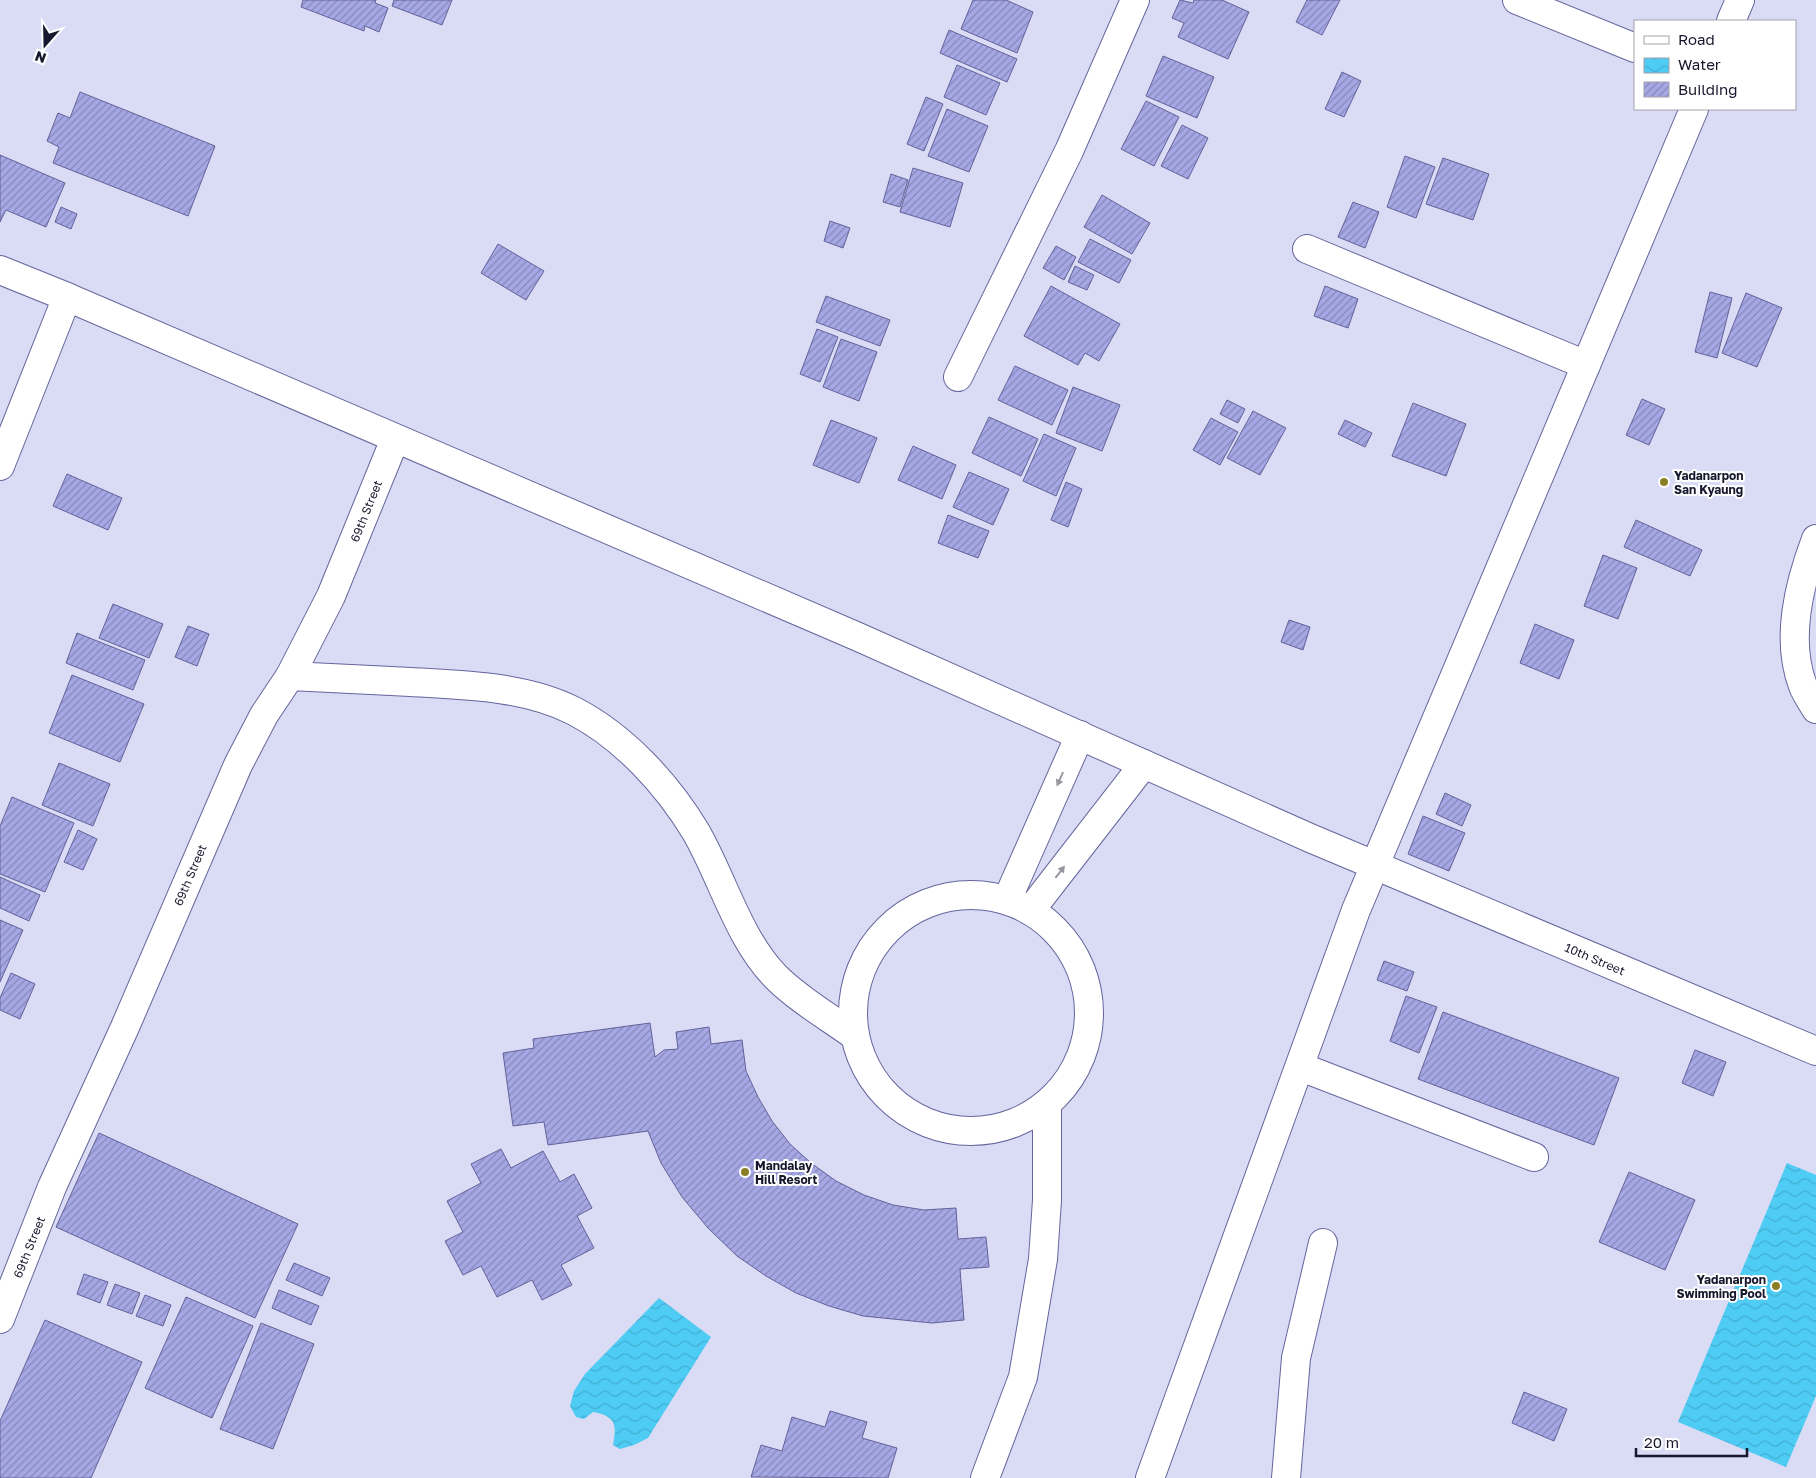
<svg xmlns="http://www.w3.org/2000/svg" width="1816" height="1478" font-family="'Golos Text',sans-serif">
  <defs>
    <pattern id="water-waves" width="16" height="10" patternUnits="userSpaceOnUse" patternTransform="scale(1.25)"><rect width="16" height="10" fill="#4eccf4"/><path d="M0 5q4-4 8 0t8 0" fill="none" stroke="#43aed2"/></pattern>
    <pattern id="building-hatch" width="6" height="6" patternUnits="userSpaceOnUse" patternTransform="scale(1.25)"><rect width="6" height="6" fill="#a6a8e5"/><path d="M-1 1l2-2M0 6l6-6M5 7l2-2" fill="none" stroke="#8688ba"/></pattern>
  </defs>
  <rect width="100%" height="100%" fill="#dadbf5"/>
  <!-- water -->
  <g fill="url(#water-waves)">
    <polygon points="1787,1163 1816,1175 1816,1396 1786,1467 1678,1422"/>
    <path d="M 659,1298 L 711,1337 L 648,1438 L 634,1445 L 620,1449 L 613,1445 C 617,1425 616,1416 593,1412 L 584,1419 L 576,1417 L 570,1406 L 574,1391 L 585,1374 Z"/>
  </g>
  <!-- building -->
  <g fill="url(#building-hatch)" stroke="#626199">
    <polygon points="303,0 376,0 375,3 388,8 379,32 365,26 364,31 301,7"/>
    <polygon points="394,0 452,0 442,25 392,6"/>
    <polygon points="973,0 1006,0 1033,12 1017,53 961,29"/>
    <polygon points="1180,0 1193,3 1194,0 1222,0 1249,12 1228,59 1178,37 1184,23 1172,18"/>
    <polygon points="1307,0 1340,0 1322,35 1296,22"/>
    <polygon points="949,30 1017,59 1007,82 940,53"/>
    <polygon points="1163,56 1214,77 1197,118 1146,96"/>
    <polygon points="957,65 1000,83 986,115 944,97"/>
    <polygon points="1342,72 1361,81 1344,117 1325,109"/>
    <polygon points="80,92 215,146 188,216 53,163 59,147 47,141 58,113 70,118"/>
    <polygon points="926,97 943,104 924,151 907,144"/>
    <polygon points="1146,101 1179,117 1154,166 1121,149"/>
    <polygon points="947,109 988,126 969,172 928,156"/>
    <polygon points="1182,125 1208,138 1188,179 1161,166"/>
    <polygon points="0,155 65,183 46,227 6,210 0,222"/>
    <polygon points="1405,156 1435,167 1416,218 1387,207"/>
    <polygon points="1443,158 1489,174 1473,220 1426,204"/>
    <polygon points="913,168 963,183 950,227 900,212"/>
    <polygon points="891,174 908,180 900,207 883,202"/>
    <polygon points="1102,195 1150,223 1132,254 1084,227"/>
    <polygon points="1353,202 1379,212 1365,248 1338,237"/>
    <polygon points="61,207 77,214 71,229 55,222"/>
    <polygon points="830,221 850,228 843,248 824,241"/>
    <polygon points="1090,239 1131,260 1119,283 1078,262"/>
    <polygon points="498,244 544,271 526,300 481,273"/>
    <polygon points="1056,246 1076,257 1064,280 1043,268"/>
    <polygon points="1075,266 1094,275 1087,290 1068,282"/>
    <polygon points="1051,286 1120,324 1099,361 1085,353 1078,365 1024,336"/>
    <polygon points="1325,286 1358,299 1348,328 1314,316"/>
    <polygon points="1710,292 1732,298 1717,358 1695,352"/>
    <polygon points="1746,293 1782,308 1757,367 1722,353"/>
    <polygon points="826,296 890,320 880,346 816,322"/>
    <polygon points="817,329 838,337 820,382 800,374"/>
    <polygon points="841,339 877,352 859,401 823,387"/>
    <polygon points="1015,366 1068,390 1052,425 998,400"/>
    <polygon points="1073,387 1120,405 1102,451 1056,433"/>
    <polygon points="1642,399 1665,409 1649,445 1626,435"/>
    <polygon points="1227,400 1245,409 1238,423 1220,414"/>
    <polygon points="1413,403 1466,424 1446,476 1392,456"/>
    <polygon points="1253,411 1286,428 1260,475 1227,458"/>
    <polygon points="989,417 1038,439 1021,476 972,453"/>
    <polygon points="1211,418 1238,432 1220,465 1193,450"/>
    <polygon points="831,420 877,438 859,483 813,465"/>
    <polygon points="1345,420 1372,433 1365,447 1338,434"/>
    <polygon points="1044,434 1076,448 1056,496 1023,481"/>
    <polygon points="913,446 956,465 942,499 898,480"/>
    <polygon points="969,472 1009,489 993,525 953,507"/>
    <polygon points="67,474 122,498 108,530 53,506"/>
    <polygon points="1066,482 1082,489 1068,527 1051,520"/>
    <polygon points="948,515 989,531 978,558 938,543"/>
    <polygon points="1636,520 1702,550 1690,576 1624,547"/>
    <polygon points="1603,555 1637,568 1618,619 1584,606"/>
    <polygon points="113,604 163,624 149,658 99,638"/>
    <polygon points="1289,620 1310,627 1303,650 1281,642"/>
    <polygon points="1535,624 1574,640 1559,679 1520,663"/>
    <polygon points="188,626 209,634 197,666 175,657"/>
    <polygon points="77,633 145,660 133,690 66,663"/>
    <polygon points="72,675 144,704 120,762 49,733"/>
    <polygon points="59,763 110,784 93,826 42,805"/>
    <polygon points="1445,793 1471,805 1462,826 1436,814"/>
    <polygon points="12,797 74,823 45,892 0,874 0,826"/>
    <polygon points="1423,816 1465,833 1449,871 1408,854"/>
    <polygon points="78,830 97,839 83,870 64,862"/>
    <polygon points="0,877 40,895 29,921 0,908"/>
    <polygon points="0,920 23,930 0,982"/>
    <polygon points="1384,961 1414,972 1407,991 1377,980"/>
    <polygon points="11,973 35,984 20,1019 0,1010 0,998"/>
    <polygon points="1406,996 1437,1007 1419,1053 1390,1041"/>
    <polygon points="1443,1012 1619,1078 1594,1145 1418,1079"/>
    <polygon points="650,1023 655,1057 664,1050 678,1049 676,1032 709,1027 711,1044 742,1040 746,1071 758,1097 772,1121 790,1144 811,1163 836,1181 864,1195 893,1205 924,1210 956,1208 958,1239 986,1237 989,1267 960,1269 964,1320 932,1323 863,1316 829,1306 796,1293 766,1276 737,1256 708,1228 682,1197 661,1163 648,1131 548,1145 544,1122 513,1126 503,1053 534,1048 533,1039"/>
    <polygon points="1695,1050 1726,1062 1713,1096 1682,1083"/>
    <polygon points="99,1133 298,1224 255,1318 56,1227"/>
    <polygon points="501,1149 511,1168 543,1151 560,1182 574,1174 592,1208 577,1216 594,1248 561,1265 572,1285 542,1300 532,1280 497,1297 481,1266 463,1275 445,1241 463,1232 447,1201 481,1183 471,1164"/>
    <polygon points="1629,1172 1695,1200 1665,1270 1599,1242"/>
    <polygon points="294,1263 330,1278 322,1296 286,1280"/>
    <polygon points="84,1274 108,1282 100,1303 77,1294"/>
    <polygon points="115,1284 140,1293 132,1314 107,1305"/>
    <polygon points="279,1290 319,1306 311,1325 272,1308"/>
    <polygon points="145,1295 171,1305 163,1326 136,1316"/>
    <polygon points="186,1297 253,1326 212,1418 145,1388"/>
    <polygon points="45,1320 142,1362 91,1478 0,1478 0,1421"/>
    <polygon points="261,1323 314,1344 273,1449 220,1429"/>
    <polygon points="1524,1392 1567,1409 1554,1441 1512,1423"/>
    <polygon points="830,1411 867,1422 862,1438 897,1448 888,1478 751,1477 761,1445 782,1451 792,1417 825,1427"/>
  </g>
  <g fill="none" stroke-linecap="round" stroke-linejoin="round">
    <defs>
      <g id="minor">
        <polyline points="1517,0 1635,48"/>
        <polyline points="1731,21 1740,0"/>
        <polyline points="1307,249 1586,365"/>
        <polyline points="0,270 67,297 856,636 1310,838 1816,1051"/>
        <polyline points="958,377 1069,151 1135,0"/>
        <polyline points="0,466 67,297"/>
        <path d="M 1816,539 C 1799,584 1785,639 1803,686 C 1806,694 1812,702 1816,709"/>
        <path d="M 290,676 C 331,678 371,680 411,682 C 464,685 525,686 574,711 C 624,737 667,784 696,832 C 723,879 738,938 776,977 C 799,1000 829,1017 855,1036"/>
        <circle cx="971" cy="1013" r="118"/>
        <polyline points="1007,900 1080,735"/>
        <polyline points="1030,911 1144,764"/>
        <polyline points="1301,1067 1534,1157"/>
        <polyline points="0,1319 52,1187 125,1027 238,765 264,715 290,676 331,596 395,439"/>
        <polyline points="985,1478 1023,1377 1043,1259 1047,1200 1047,1104"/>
        <polyline points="1150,1478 1356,910 1694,109"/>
        <polyline points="1286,1478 1296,1358 1323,1243"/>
      </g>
    </defs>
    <!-- minor casing -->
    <use href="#minor" stroke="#65659d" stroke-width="30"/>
    <!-- minor -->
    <use href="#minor" stroke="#fff" stroke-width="28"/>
  </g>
  <!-- one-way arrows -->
  <defs><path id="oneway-solid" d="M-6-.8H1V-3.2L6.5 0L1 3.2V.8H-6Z" transform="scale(1.25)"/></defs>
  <g fill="#9797a0">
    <use href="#oneway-solid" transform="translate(1060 779) rotate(114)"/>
    <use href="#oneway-solid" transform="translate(1060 872) rotate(-52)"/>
  </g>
  <!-- markers -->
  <g fill="#897f26" stroke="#fff" stroke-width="2">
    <circle cx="1664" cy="482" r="5"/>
    <circle cx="745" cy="1172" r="5"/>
    <circle cx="1776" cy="1286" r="5"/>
  </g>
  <g text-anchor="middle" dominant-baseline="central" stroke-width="4" stroke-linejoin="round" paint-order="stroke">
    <!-- poi labels -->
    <g font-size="12" font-weight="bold" fill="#17172d" stroke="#fff" text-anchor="start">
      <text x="1674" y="475">Yadanarpon<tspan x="1674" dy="14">San Kyaung</tspan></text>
      <text x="755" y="1165">Mandalay<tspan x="755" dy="14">Hill Resort</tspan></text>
      <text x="1766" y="1279" text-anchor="end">Yadanarpon<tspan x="1766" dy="14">Swimming Pool</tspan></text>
    </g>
    <!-- street labels -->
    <g font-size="12" fill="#17172d" stroke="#fff">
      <text transform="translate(366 511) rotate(-68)">69th Street</text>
      <text transform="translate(190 875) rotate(-67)">69th Street</text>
      <text transform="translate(1595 959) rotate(23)">10th Street</text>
      <text transform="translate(29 1247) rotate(-68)">69th Street</text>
    </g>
  </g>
  <!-- legend -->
  <rect x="1634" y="20" width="162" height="90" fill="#ffffff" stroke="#a2a2ab"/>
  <rect x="1644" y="36" width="25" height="8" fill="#ffffff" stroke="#a2a2ab"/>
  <text x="1678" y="45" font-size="15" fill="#17172d">Road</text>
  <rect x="1644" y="58" width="25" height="15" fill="url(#water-waves)" stroke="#a2a2ab"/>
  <text x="1678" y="70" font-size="15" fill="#17172d">Water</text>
  <rect x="1644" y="82" width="25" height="15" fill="url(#building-hatch)" stroke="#a2a2ab"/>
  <text x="1678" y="95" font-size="15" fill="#17172d">Building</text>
  <!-- north arrow -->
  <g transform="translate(45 45) rotate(200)" stroke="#ffffff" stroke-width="4" paint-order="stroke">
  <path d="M0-4L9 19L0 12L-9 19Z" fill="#17172d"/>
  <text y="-8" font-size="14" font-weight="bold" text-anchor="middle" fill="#17172d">N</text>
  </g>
  <!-- scale -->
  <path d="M1636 1448v8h111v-8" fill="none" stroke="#17172d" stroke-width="2.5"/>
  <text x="1644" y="1448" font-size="15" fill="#17172d" stroke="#ffffff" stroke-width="4" paint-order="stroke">20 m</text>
</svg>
